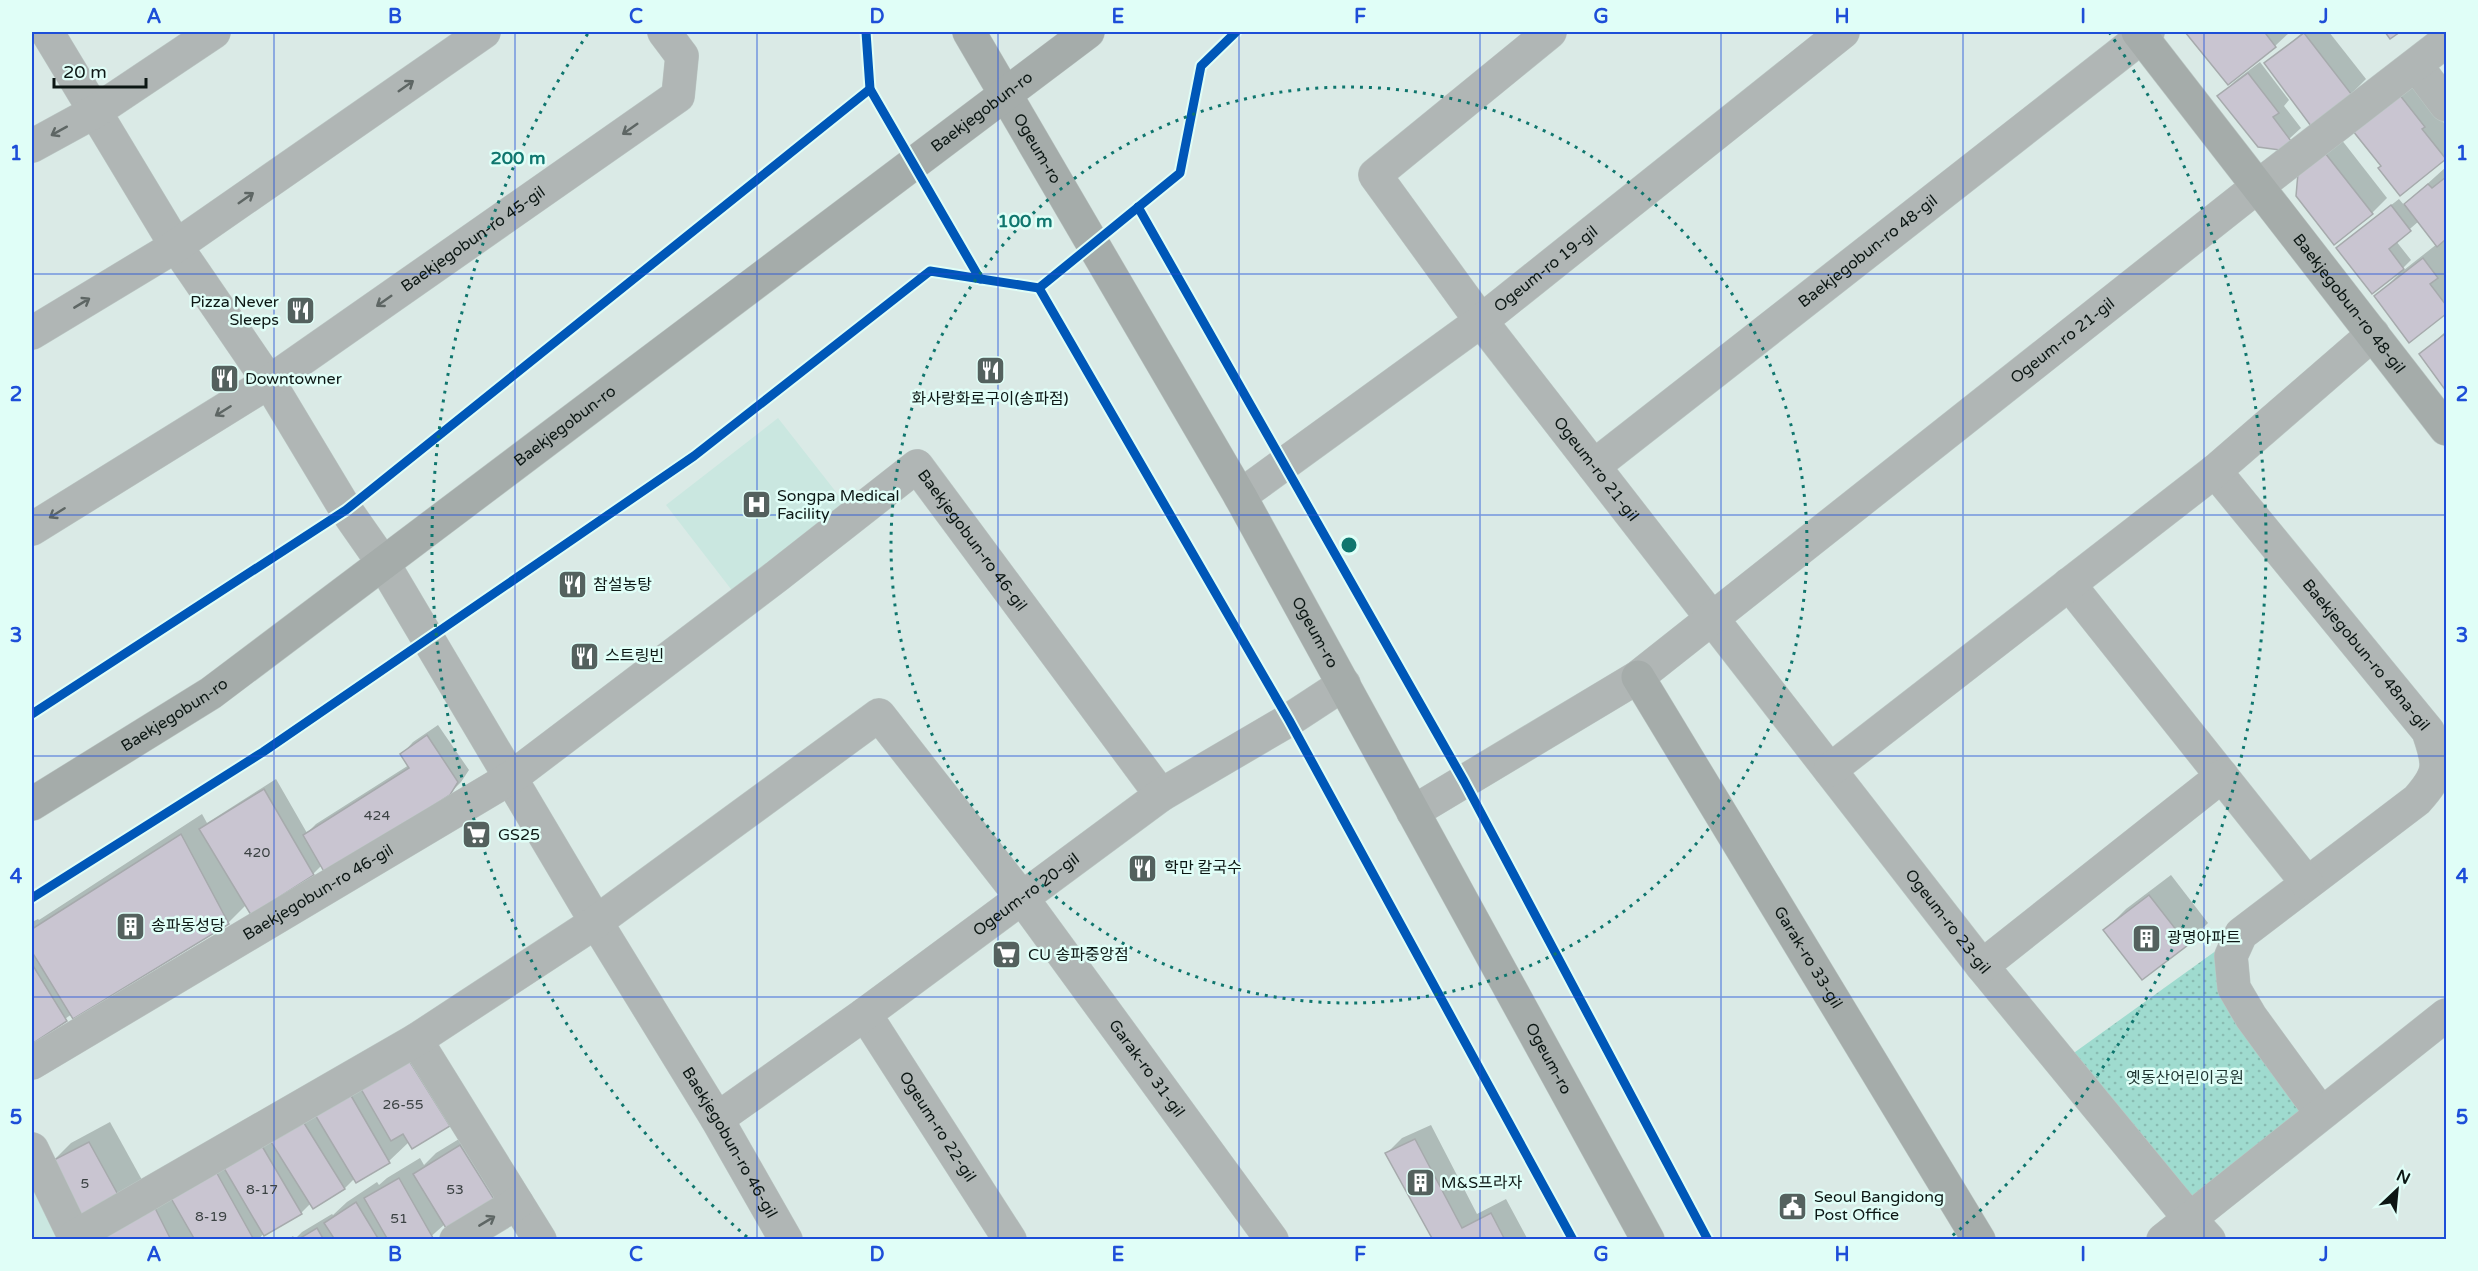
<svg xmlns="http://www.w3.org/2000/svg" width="2478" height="1271" font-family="'Varela Round','Noto Sans KR',sans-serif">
  <defs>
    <pattern id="grass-dots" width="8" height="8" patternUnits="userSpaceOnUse" patternTransform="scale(1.5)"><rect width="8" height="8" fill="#9fdbcf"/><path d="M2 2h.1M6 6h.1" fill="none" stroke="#88bbb1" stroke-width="1.8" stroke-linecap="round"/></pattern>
  </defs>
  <rect width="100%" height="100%" fill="#daeae6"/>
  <!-- built -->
  <g fill="#cae7e0">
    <polygon points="778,418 847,506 734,593 666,505"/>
    <polygon points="32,1177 64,1239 32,1239"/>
  </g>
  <!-- grass -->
  <polygon fill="url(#grass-dots)" points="2224,945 2311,1112 2183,1212 2064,1060"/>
  <!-- shadow -->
  <g fill="#0003" fill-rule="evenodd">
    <polygon points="2187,32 2290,32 2275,46 2228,83"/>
    <polygon points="2303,32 2329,32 2366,79 2351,94 2266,64"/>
    <polygon points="2260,62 2289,100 2284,106 2301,128 2279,148 2220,96 2235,81"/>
    <polygon points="2415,80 2446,126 2446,158 2400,194 2383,165 2355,131"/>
    <polygon points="2341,139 2387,198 2372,213 2315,158"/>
    <path d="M 2446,167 L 2446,312 L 2410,341 L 2376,297 L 2398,275 L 2345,241 L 2399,199 L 2404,205 ZM 2419,221 L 2437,244 L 2404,270 L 2403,268 L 2411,260 L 2396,241 Z"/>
    <polygon points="2446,331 2446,388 2421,355"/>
    <polygon points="438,725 469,770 461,782 449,794 322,865 313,874 247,904 228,923 74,1017 72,1014 32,1042 32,922 38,919 39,920 202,814 207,823 276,779 307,833 316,824 409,765 402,754 413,742"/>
    <polygon points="2171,875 2208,923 2187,944 2142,978 2105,930 2126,909"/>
    <polygon points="426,1034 470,1104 409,1142 389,1161 356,1181 355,1178 345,1188 314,1207 311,1203 301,1213 264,1233 258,1240 96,1240"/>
    <polygon points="110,1122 142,1180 121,1201 50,1164 71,1143"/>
    <polygon points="482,1125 496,1203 445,1224 427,1240 287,1240 293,1236 295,1239 302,1232 332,1214 333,1215 347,1202 377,1182 379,1185 387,1178 420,1158 424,1165 436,1153"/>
    <polygon points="1431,1125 1477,1214 1506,1199 1528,1240 1434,1240 1387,1153 1402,1138"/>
  </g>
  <!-- building -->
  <g fill="#c9c5d1" stroke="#a6aaac" stroke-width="1.5">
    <polygon points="2185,32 2268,32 2266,34 2276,47 2228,85"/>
    <polygon points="2385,32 2400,32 2390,39"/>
    <polygon points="2304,33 2352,95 2311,126 2264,63"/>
    <polygon points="2248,73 2279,113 2273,117 2291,141 2280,150 2258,147 2217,96"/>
    <polygon points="2399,94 2425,127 2422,129 2446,159 2400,196 2378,168 2381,166 2353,131"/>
    <polygon points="2325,153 2373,214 2334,245 2296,196 2298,173"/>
    <polygon points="2446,177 2446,239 2437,247 2404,204 2428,184 2432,188"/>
    <polygon points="2391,205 2411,231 2389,249 2404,269 2372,294 2336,248"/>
    <polygon points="2423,258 2438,278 2430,284 2446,305 2446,314 2409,343 2374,296"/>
    <polygon points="2446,333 2446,391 2419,354"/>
    <polygon points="427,735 458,782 450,795 326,875 303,835 409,768 400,754"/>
    <polygon points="264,789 314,875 251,915 199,829"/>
    <polygon points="181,834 229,924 73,1019 32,952 32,929"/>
    <polygon points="2149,895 2188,945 2142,980 2103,930"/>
    <polygon points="32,964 67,1021 32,1044"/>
    <polygon points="405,1054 450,1126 412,1149 403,1134 391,1141 357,1082"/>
    <polygon points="346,1087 390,1163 356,1183 311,1108"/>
    <polygon points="299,1115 345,1189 313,1209 266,1134"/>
    <polygon points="1415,1139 1462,1228 1491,1213 1505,1240 1433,1240 1385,1153"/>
    <polygon points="259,1141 302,1214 264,1236 221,1163"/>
    <polygon points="89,1142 122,1202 81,1224 48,1163"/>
    <polygon points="460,1145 497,1204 449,1233 413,1174"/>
    <polygon points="214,1168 254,1240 195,1240 168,1193"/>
    <polygon points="399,1178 433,1238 430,1240 388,1240 364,1198"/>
    <polygon points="356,1202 379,1240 335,1240 324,1223"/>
    <polygon points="153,1204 171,1240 94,1240"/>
    <polygon points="317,1228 324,1240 297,1240"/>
  </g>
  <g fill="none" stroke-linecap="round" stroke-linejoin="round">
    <defs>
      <g id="street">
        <path id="s1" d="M 47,32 L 176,246 L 269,382 L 346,510 L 383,563 L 596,922 L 717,1119 L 786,1240"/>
        <path id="s2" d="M 1550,32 L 1375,175 L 1481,321 L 1982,966 L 2190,1219 L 2209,1240"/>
        <polyline points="2416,65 2446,105"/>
        <polyline points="32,146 96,111 214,32"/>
        <polyline points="32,333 176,246 484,32"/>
        <path id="s3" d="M 1594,466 L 2148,32"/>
        <path id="s4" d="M 2215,471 L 2428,731 C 2440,765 2441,773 2417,800 L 2241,934 L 2231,956 L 2234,988 L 2251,1017 L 2321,1113"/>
        <path id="s5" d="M 1240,496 L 1481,321 L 1843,32"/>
        <path id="s6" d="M 32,529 L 269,382 L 678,96 L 682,56 L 664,32"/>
        <polyline points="2069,584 2307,883"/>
        <polyline points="1830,770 2215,471 2373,334"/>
        <path id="s7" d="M 1413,812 L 1638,677 L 2257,187 L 2446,41"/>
        <polyline points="1982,966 2222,776"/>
        <path id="s8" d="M 865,1014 L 1010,1240"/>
        <polyline points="416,1040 540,1240"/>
        <path id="s9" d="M 32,1063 L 512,777 L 777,576 L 917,466 L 1161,795"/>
        <path id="s10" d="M 717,1119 L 865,1014 L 1161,795 L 1289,720 L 1344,684"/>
        <polyline points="32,1149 76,1240"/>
        <path id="s11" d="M 74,1237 L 416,1040 L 596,922 L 879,715 L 1022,898 L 1272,1240"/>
        <polyline points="456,1240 517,1203"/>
        <polyline points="2163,1240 2446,1015"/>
      </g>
      <g id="secondary">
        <path id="s12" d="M 969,32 L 1240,496 L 1648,1240"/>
        <path id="s13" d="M 2138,32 L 2446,429"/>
        <path id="s14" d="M 1638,677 L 1979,1240"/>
        <path id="s15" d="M 32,804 L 211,693 L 1088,32"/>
      </g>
    </defs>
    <!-- street casing -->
    <use href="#street" stroke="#bbc7c4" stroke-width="34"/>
    <!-- secondary casing -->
    <use href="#secondary" stroke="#bbc7c4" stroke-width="34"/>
    <!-- street -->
    <use href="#street" stroke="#b0b6b5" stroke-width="33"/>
    <!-- secondary -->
    <use href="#secondary" stroke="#a5acaa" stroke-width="33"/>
    <defs>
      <g id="cycleway">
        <polyline points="866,32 870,89 980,279"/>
        <polyline points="1138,207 1464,781 1708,1240"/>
        <polyline points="1039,288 1289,720 1573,1240"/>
        <polyline points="32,714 346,510 870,89"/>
        <polyline points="32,898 263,752 694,456 930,271 1039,288 1180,173 1201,66 1236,32"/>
      </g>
    </defs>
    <!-- cycleway casing -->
    <use href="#cycleway" stroke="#e0fef7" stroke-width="13"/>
    <!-- cycleway -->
    <use href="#cycleway" stroke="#0057b8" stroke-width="9"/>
  </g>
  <!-- one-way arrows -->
  <defs><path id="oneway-shaft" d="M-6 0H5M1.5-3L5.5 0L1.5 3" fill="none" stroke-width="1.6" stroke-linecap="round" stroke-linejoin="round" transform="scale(1.5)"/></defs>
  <g stroke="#5e6664">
    <use href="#oneway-shaft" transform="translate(406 86) rotate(-35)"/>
    <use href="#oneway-shaft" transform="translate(630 129) rotate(145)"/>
    <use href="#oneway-shaft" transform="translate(59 131) rotate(151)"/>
    <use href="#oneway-shaft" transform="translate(246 198) rotate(-35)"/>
    <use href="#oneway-shaft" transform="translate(384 301) rotate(145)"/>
    <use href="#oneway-shaft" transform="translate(82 303) rotate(-31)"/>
    <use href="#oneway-shaft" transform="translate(223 411) rotate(148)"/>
    <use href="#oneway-shaft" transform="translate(57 513) rotate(148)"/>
    <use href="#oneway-shaft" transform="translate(487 1221) rotate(-31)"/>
  </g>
  <!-- grid -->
  <path fill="none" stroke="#1d4ed8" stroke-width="1.5" stroke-opacity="0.55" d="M 274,32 L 274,1240M 515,32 L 515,1240M 757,32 L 757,1240M 998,32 L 998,1240M 1239,32 L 1239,1240M 1480,32 L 1480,1240M 1721,32 L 1721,1240M 1963,32 L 1963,1240M 2204,32 L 2204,1240M 32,274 L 2446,274M 32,515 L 2446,515M 32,756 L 2446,756M 32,997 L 2446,997"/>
  <!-- distance rings -->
  <g fill="none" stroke="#0f766e" stroke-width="3" stroke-dasharray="3 6">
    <circle cx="1349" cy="545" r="458"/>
    <path d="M747 1237A917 917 0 0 1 589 32M2109 32A917 917 0 0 1 1951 1237"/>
  </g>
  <!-- icons -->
  <defs>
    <symbol id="restaurant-square" viewBox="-11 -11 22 22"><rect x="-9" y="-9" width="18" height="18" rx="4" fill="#54615e" stroke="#e0fef7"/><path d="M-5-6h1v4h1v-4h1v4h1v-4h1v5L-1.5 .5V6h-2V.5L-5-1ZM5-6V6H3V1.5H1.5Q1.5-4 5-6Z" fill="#fff"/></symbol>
    <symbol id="hospital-square" viewBox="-11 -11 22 22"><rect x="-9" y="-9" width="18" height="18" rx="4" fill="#54615e" stroke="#e0fef7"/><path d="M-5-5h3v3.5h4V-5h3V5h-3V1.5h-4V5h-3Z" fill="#fff"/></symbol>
    <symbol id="supermarket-square" viewBox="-11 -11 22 22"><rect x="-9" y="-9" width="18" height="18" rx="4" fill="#54615e" stroke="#e0fef7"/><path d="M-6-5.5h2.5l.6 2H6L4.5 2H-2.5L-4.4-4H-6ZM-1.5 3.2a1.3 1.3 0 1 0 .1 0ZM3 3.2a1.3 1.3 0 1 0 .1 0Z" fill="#fff"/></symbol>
    <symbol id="building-square" viewBox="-11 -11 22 22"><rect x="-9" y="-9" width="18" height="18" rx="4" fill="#54615e" stroke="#e0fef7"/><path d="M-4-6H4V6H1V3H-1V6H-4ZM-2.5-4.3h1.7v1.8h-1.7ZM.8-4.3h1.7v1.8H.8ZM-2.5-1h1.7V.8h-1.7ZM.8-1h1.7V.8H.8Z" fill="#fff"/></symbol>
    <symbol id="civic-square" viewBox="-11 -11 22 22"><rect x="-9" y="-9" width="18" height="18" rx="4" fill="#54615e" stroke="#e0fef7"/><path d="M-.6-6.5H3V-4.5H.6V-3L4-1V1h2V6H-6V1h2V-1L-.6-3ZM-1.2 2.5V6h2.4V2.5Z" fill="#fff"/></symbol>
  </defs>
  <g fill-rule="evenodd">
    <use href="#restaurant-square" x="284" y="294" width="33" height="33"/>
    <use href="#restaurant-square" x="974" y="354" width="33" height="33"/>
    <use href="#restaurant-square" x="208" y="362" width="33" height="33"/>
    <use href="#hospital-square" x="740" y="488" width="33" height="33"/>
    <use href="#restaurant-square" x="556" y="568" width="33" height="33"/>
    <use href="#restaurant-square" x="568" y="640" width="33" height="33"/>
    <use href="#supermarket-square" x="460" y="818" width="33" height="33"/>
    <use href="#restaurant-square" x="1126" y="852" width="33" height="33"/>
    <use href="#building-square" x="114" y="910" width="33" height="33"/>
    <use href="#building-square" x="2130" y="922" width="33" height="33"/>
    <use href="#supermarket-square" x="990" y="938" width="33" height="33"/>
    <use href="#building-square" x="1404" y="1166" width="33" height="33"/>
    <use href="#civic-square" x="1776" y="1190" width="33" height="33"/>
  </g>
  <g text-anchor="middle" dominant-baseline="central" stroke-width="5" stroke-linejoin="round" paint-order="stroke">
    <!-- number labels -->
    <g font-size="14" fill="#3b4243">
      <text x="377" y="815">424</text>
      <text x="257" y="852">420</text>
      <text x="403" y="1104">26-55</text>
      <text x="85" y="1183">5</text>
      <text x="262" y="1189">8-17</text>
      <text x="455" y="1189">53</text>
      <text x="211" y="1216">8-19</text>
      <text x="399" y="1218">51</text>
    </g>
    <!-- street labels -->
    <g font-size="16" fill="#0c1714" stroke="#e0fef7">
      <text stroke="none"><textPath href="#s15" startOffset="1176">Baekjegobun-ro</textPath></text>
      <text stroke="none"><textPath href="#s12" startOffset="135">Ogeum-ro</textPath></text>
      <text stroke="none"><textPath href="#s6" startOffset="528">Baekjegobun-ro 45-gil</textPath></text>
      <text stroke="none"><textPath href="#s3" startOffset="348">Baekjegobun-ro 48-gil</textPath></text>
      <text stroke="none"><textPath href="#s5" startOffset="381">Ogeum-ro 19-gil</textPath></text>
      <text stroke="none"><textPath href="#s13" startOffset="344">Baekjegobun-ro 48-gil</textPath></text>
      <text stroke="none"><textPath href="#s7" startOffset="804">Ogeum-ro 21-gil</textPath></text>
      <text stroke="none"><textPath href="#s15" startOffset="654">Baekjegobun-ro</textPath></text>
      <text stroke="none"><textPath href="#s2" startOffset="594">Ogeum-ro 21-gil</textPath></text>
      <text stroke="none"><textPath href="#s9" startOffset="1162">Baekjegobun-ro 46-gil</textPath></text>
      <text stroke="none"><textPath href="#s12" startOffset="693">Ogeum-ro</textPath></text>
      <text stroke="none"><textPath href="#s4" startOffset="238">Baekjegobun-ro 48na-gil</textPath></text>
      <text stroke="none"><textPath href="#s15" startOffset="168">Baekjegobun-ro</textPath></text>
      <text stroke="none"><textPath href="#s9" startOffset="333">Baekjegobun-ro 46-gil</textPath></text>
      <text stroke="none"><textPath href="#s10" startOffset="382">Ogeum-ro 20-gil</textPath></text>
      <text stroke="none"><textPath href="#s2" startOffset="1167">Ogeum-ro 23-gil</textPath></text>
      <text stroke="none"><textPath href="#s14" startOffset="328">Garak-ro 33-gil</textPath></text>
      <text stroke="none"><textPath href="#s12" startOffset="1179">Ogeum-ro</textPath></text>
      <text stroke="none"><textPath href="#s11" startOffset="1404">Garak-ro 31-gil</textPath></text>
      <text stroke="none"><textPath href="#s8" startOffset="134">Ogeum-ro 22-gil</textPath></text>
      <text stroke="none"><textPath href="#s1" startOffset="1304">Baekjegobun-ro 46-gil</textPath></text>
    </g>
    <!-- poi labels -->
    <g font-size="16" fill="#0c1714" stroke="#e0fef7" text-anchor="start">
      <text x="279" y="302" text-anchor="end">Pizza Never<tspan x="279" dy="18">Sleeps</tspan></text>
      <text x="245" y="379">Downtowner</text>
      <text x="990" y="399" text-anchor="middle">화사랑화로구이(송파점)</text>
      <text x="777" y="496">Songpa Medical<tspan x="777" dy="18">Facility</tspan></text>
      <text x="593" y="585">참설농탕</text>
      <text x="605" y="656">스트링빈</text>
      <text x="498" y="835">GS25</text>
      <text x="1164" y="868">학만 칼국수</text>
      <text x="151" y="926">송파동성당</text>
      <text x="2167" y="938">광명아파트</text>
      <text x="1028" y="955">CU 송파중앙점</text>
      <text x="1441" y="1183">M&amp;S프라자</text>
      <text x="1814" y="1197">Seoul Bangidong<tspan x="1814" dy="18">Post Office</tspan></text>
    </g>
    <!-- park labels -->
    <g font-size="16" fill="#1e332f" stroke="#e0fef7">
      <text x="2185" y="1078">옛동산어린이공원</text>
    </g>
  </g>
  <circle cx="1349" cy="545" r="9" fill="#0f766e" stroke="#e0fef7" stroke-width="3"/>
  <g font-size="18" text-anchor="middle" font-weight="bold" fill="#0f766e" stroke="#e0fef7" stroke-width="5" stroke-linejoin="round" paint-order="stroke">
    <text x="518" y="164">200 m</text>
    <text x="1025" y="227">100 m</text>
  </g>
  <!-- border -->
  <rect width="2478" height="1271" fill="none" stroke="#e0fef7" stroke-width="66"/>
  <!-- north arrow -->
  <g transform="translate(2397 1190) rotate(26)" stroke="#e0fef7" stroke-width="4.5" paint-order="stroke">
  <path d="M0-4.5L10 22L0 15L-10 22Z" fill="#0c1714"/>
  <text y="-9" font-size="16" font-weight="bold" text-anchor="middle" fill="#0c1714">N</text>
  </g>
  <!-- scale -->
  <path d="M54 78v9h92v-9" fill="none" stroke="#0c1714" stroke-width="3"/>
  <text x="63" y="78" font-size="18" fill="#0c1714" stroke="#e0fef7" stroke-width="4.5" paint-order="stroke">20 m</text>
  <rect x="33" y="33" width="2412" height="1205" fill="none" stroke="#1d4ed8" stroke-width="2"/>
  <g font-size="20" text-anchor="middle" font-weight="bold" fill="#1d4ed8">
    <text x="154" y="23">A</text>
    <text x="395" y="23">B</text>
    <text x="636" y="23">C</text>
    <text x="877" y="23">D</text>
    <text x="1118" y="23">E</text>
    <text x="1360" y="23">F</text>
    <text x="1601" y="23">G</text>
    <text x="1842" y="23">H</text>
    <text x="2083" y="23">I</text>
    <text x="2324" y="23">J</text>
    <text x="16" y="160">1</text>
    <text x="2462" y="160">1</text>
    <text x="16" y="401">2</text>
    <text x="2462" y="401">2</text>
    <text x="16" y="642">3</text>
    <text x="2462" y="642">3</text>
    <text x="16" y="883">4</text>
    <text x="2462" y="883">4</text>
    <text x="16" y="1124">5</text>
    <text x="2462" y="1124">5</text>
    <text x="154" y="1261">A</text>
    <text x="395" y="1261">B</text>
    <text x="636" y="1261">C</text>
    <text x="877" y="1261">D</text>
    <text x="1118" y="1261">E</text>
    <text x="1360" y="1261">F</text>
    <text x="1601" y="1261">G</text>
    <text x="1842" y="1261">H</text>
    <text x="2083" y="1261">I</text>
    <text x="2324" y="1261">J</text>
  </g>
</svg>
